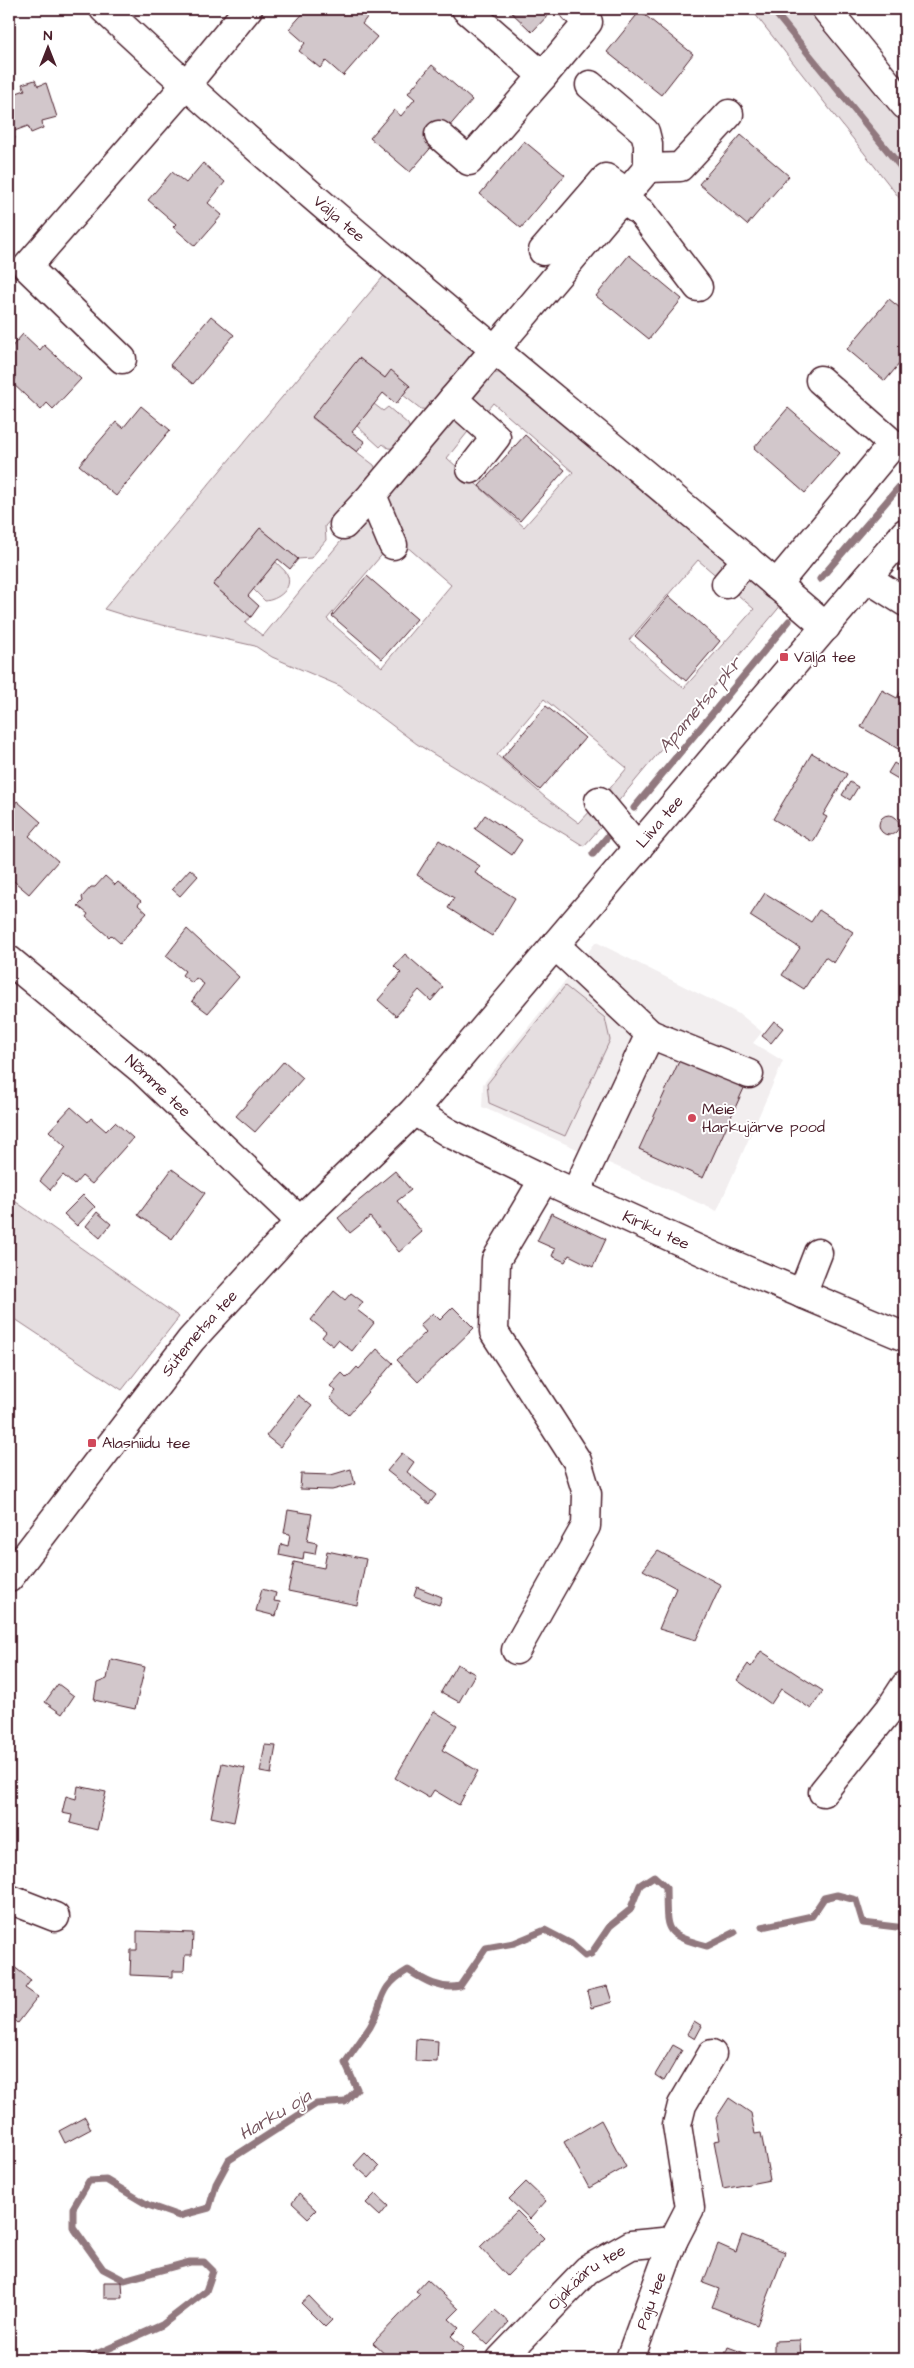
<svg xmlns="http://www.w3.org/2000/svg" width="914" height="2368" font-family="'Architects Daughter',sans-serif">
  <rect width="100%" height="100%" fill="#fff"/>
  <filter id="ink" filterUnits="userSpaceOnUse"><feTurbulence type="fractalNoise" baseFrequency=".02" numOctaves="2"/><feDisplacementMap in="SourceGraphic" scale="10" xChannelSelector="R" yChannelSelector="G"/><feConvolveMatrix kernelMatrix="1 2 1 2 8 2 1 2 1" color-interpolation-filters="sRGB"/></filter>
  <g filter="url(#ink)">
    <!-- built -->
    <polygon fill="#f2eeef" points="596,942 741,1015 762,1032 753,1043 783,1061 717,1211 482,1107 483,1084"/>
    <!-- green -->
    <g fill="#e5dee0" stroke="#987e86">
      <polygon points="751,9 808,9 905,126 905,205"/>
      <polygon points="388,271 476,343 479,356 432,410 421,409 403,395 410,386 391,371 385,378 359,358 312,418 374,465 378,474 339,521 333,517 325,526 326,540 311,558 298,559 260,528 213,585 251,617 245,622 263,636 350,530 365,514 386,550 327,619 382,667 451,585 397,538 384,503 455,413 471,428 447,458 524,527 573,472 493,403 484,414 471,401 470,395 489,374 505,372 729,559 729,566 719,578 698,560 629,640 684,688 754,609 730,588 742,573 782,604 616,804 606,793 627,768 544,699 497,755 546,798 579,823 593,808 607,820 584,846 417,744 340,686 272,657 255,646 136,619 104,609"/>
      <polygon points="374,404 383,411 388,407 408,424 412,436 401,449 388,448 383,444 380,447 357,426"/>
      <path d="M 276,562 C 279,566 285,570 287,574 C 294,589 277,600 265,601 L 253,589 Z"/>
      <polygon points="565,986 605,1018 610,1040 565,1136 489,1103 487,1084"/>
      <polygon points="9,1197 179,1317 122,1390 9,1315"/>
    </g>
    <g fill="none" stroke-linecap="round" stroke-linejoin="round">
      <!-- stream -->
      <g stroke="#91787e" stroke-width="7">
        <polyline points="772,9 905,172"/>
        <polyline points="820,579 905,480"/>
        <polyline points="634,808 789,621"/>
        <polyline points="593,854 612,831"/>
        <polyline points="762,1927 812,1916 824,1898 837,1895 856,1900 863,1923 905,1928"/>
        <path d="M 85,2359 L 162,2325 L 206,2291 L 213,2271 L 204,2262 L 190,2262 L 124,2280 L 103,2269 L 73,2227 L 73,2208 L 89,2181 L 106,2180 L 148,2205 L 179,2216 L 209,2208 L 216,2184 L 229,2160 L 316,2104 L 345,2102 L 357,2089 L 345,2063 C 353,2051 362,2039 370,2027 C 385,2001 377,1988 408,1970 C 425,1981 440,1990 460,1986 L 486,1948 L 514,1943 L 545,1930 L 570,1943 L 585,1956 L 591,1954 L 610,1926 L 630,1910 L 640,1885 L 654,1876 L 666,1887 C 667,1932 662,1934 707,1946 L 735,1932"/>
      </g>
    </g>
    <!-- building -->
    <g fill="#d2c7cb" stroke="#4a1f2b">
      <polygon points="307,9 359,9 368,16 362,24 377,37 343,76 326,61 320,68 299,51 305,43 289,29"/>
      <polygon points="508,9 554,9 532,32"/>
      <polygon points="640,11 693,54 661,95 607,52"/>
      <polygon points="432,65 472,100 410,172 370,138 394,110 401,116 415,99 408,93"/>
      <polygon points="35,80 38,86 46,83 57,117 42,121 43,128 31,133 28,126 9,133 15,137 13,147 9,146 9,89 11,95 25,90 22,84"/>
      <polygon points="741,135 789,176 747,225 699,184"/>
      <polygon points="524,141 565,175 521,228 480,194"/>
      <polygon points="203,163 225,182 208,203 222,215 195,246 173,227 176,224 148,200 172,172 186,183"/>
      <polygon points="629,255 682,299 649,339 596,296"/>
      <polygon points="889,299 905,312 905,357 885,381 847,349"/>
      <polygon points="211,316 234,335 193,384 170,365"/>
      <polygon points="23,334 40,350 44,345 81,379 53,409 47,403 41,410 12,383 16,378 9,371 9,350"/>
      <polygon points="359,358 385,378 391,370 410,386 396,404 383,393 352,432 365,442 357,452 312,417"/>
      <polygon points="141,406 170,430 116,496 79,465 116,422 123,428"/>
      <polygon points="788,408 840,453 805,493 754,448"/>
      <polygon points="525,435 565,470 520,521 479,486"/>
      <polygon points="260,528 298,559 290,569 278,559 248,596 259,606 251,617 213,585"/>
      <polygon points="367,576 417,619 382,659 332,616"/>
      <polygon points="669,596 720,641 686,681 635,636"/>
      <polygon points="902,689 905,691 905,753 861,727 882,690 897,698"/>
      <polygon points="546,706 585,738 540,790 502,758"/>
      <polygon points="812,753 847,774 823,815 827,817 813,842 773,819"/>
      <polygon points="894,763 905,770 900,780 888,773"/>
      <polygon points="850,782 858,787 850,800 842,795"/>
      <polygon points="17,801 41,822 29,836 58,861 29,894 9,877 9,811"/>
      <circle cx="889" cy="825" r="10"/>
      <polygon points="485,815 522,840 512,855 475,829"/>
      <polygon points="439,840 480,866 475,873 515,898 492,936 448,908 454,898 417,875"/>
      <polygon points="190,869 198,876 180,896 172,889"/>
      <polygon points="105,876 115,885 118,882 141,901 138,905 147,913 120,943 111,935 109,937 86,917 88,914 78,906 83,901 82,897 91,887 95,887"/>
      <polygon points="765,893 811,922 819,910 853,932 834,963 825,957 804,989 782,975 800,948 750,916"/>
      <polygon points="187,929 239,977 208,1013 192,1001 204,984 196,978 192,983 182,975 185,971 166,956"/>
      <polygon points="405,954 443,987 431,1001 419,990 396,1016 378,1000 401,973 394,966"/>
      <polygon points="774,1021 783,1028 771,1043 762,1036"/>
      <polygon points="681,1057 745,1086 703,1178 639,1149"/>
      <polygon points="284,1061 303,1078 255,1132 236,1116"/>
      <polygon points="71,1107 88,1122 91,1118 106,1131 115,1122 133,1138 92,1184 82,1176 74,1185 63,1175 50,1190 40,1181 66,1147 49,1131"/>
      <polygon points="172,1169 205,1193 172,1239 138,1215"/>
      <polygon points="395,1171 411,1190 397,1201 422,1232 399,1252 370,1217 350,1233 338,1218"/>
      <polygon points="83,1195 95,1207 77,1226 64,1214"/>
      <polygon points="97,1212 111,1224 100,1238 86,1226"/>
      <polygon points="551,1213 606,1239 593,1267 569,1255 565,1262 552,1256 555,1249 537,1241"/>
      <polygon points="334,1291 345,1300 351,1293 363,1302 357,1310 374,1323 352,1351 338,1340 333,1346 322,1337 326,1332 311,1320"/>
      <polygon points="453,1307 474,1328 418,1382 397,1360 426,1332 420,1325 433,1313 440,1320"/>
      <polygon points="377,1349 393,1363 348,1415 330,1398 336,1391 330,1386 342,1373 347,1378 357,1367 359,1369"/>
      <polygon points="298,1395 312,1406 280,1447 266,1436"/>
      <polygon points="402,1453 414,1462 407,1472 436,1495 429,1504 387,1471"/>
      <polygon points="351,1469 355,1484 332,1490 300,1489 301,1474 331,1475"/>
      <polygon points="288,1510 312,1514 307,1541 317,1543 315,1554 304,1552 303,1560 279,1555 281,1544 288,1546 290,1534 284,1533"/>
      <polygon points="327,1551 366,1559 357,1605 288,1591 294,1562 324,1568"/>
      <polygon points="658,1551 721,1585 696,1640 659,1629 676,1588 643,1570"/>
      <polygon points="417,1587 442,1597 439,1605 414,1596"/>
      <polygon points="262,1589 276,1593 274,1601 280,1602 276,1616 256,1611"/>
      <polygon points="761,1651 823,1691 811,1709 781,1689 771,1704 737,1680 748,1664 751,1667"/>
      <polygon points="111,1659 145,1667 135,1709 94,1700 97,1683 107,1679"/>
      <polygon points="457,1664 475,1674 459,1702 441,1692"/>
      <polygon points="58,1684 74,1696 62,1714 45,1702"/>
      <polygon points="434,1711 457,1725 442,1750 478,1771 459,1805 434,1790 429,1798 395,1778"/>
      <polygon points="265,1745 276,1746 271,1774 260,1772"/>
      <polygon points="222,1763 245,1768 234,1822 211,1817"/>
      <polygon points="78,1786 106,1792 97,1830 70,1823 72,1815 62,1813 66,1796 76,1799"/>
      <polygon points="137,1931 193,1933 192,1955 185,1955 184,1971 173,1971 173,1977 130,1975 131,1950 137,1950"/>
      <polygon points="9,1963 31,1980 25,1988 38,1997 18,2023 9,2015"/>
      <polygon points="607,1986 612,2002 591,2008 587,1991"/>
      <polygon points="694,2021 702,2026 695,2039 687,2034"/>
      <polygon points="416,2039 438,2041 437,2062 415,2061"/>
      <polygon points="673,2045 682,2050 664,2081 655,2075"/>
      <polygon points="729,2098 751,2113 755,2134 761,2133 770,2180 723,2189 714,2141 720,2140 716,2118"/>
      <polygon points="85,2117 91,2129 65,2143 59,2131"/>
      <polygon points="601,2120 626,2167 589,2188 564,2142"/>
      <polygon points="365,2153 379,2167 369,2178 354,2165"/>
      <polygon points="526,2182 546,2201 530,2219 509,2199"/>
      <polygon points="299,2194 316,2210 308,2218 292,2203"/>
      <polygon points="375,2194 388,2206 380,2216 366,2203"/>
      <polygon points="517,2211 544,2238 507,2276 480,2247"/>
      <polygon points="742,2235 785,2252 757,2325 712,2307 719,2289 703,2283 718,2244 736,2252"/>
      <polygon points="427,2279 459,2309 449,2319 459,2328 451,2336 464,2348 453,2359 390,2359 373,2343 420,2294 416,2291"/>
      <polygon points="104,2282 122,2282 123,2298 104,2298"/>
      <polygon points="309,2296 332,2320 325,2327 301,2303"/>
      <polygon points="495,2310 509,2322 488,2345 474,2332"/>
      <polygon points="800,2340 801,2359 774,2359 774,2341"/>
      <polygon points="728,2347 747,2354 745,2359 723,2359"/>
    </g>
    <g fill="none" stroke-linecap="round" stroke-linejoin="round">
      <defs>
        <g id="minor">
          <path id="s1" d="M 104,9 C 334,226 586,420 826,627"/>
          <polyline points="466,9 543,76 588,22 574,9"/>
          <polyline points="826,9 905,105"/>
          <polyline points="590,85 645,132 648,144 648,168"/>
          <polyline points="439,135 469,161 543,76"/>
          <polyline points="648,168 680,167 729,114"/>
          <polyline points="621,199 641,212 698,287"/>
          <polyline points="543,251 606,178 627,193"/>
          <polyline points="122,359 27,267 185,86 248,9"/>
          <polyline points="453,399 496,437 471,469"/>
          <polyline points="372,495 393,545"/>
          <polyline points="344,525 372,495 648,168"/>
          <polyline points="867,578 905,602"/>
          <polyline points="726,584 747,559"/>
          <polyline points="776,585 893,444 820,380"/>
          <polyline points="599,801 638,848"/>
          <polyline points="555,945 650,1034 576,1192"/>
          <path id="s2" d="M 9,960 L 142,1070 L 300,1221"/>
          <polyline points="650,1034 749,1074"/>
          <path id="s3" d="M 414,1111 L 449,1133 L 544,1179 L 717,1258 L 905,1337"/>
          <polyline points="802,1294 818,1253"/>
          <path id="s4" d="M 9,1578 L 191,1340 L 300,1221 L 414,1111 L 905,533"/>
          <polyline points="516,1650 586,1526 587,1494 577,1461 494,1332 496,1260 544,1179"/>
          <polyline points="823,1792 890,1709 905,1686"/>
          <polyline points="9,1899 55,1917"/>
          <path id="s5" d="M 501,2359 L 587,2270 L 631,2245 L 673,2241"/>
          <path id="s6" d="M 630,2359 L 673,2241 L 690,2208 L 677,2125 L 682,2105 L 712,2054"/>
        </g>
      </defs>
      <!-- minor casing -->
      <use href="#minor" stroke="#4a1f2b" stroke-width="31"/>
      <!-- minor -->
      <use href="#minor" stroke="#fff" stroke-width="28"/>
    </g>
  </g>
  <!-- markers -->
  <g fill="#d1495b" stroke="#fff" stroke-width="2">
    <rect x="779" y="652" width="10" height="10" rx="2.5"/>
    <circle cx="692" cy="1118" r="5"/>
    <rect x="87" y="1438" width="10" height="10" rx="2.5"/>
  </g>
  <g text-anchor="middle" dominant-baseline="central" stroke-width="4" stroke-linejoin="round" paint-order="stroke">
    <!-- street labels -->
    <g font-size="16" fill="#4a1f2b" stroke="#fff">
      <text stroke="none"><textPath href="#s1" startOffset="315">Välja tee</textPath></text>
      <text stroke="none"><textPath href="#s4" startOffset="999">Liiva tee</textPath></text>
      <text stroke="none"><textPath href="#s2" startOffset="195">Nõmme tee</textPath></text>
      <text stroke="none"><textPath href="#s3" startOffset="270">Kiriku tee</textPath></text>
      <text stroke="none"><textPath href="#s4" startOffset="310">Sütemetsa tee</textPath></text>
      <text stroke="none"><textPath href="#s5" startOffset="119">Ojakääru tee</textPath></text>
      <text stroke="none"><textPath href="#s6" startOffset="62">Paju tee</textPath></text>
    </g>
    <!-- poi labels -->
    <g font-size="16" fill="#4a1f2b" stroke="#fff" text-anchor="start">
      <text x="794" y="657">Välja tee</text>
      <text x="702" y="1109">Meie<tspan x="702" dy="18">Harkujärve pood</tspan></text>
      <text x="102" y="1443">Alasniidu tee</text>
    </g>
    <!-- water labels -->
    <g font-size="18" font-style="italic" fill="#74535c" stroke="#fff">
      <text transform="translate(700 705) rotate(-50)">Apametsa pkr</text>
      <text transform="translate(275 2115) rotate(-31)">Harku oja</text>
    </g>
  </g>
  <!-- margin -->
  <rect width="914" height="2368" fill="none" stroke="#fff" stroke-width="30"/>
  <rect x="15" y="15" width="884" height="2338" fill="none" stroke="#4a1f2b" stroke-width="2" filter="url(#ink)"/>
  <!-- north arrow -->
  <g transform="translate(48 48)" stroke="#ffffff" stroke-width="4" paint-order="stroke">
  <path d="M0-4L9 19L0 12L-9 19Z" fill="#4a1f2b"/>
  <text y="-8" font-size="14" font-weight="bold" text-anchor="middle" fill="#4a1f2b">N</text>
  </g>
</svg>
